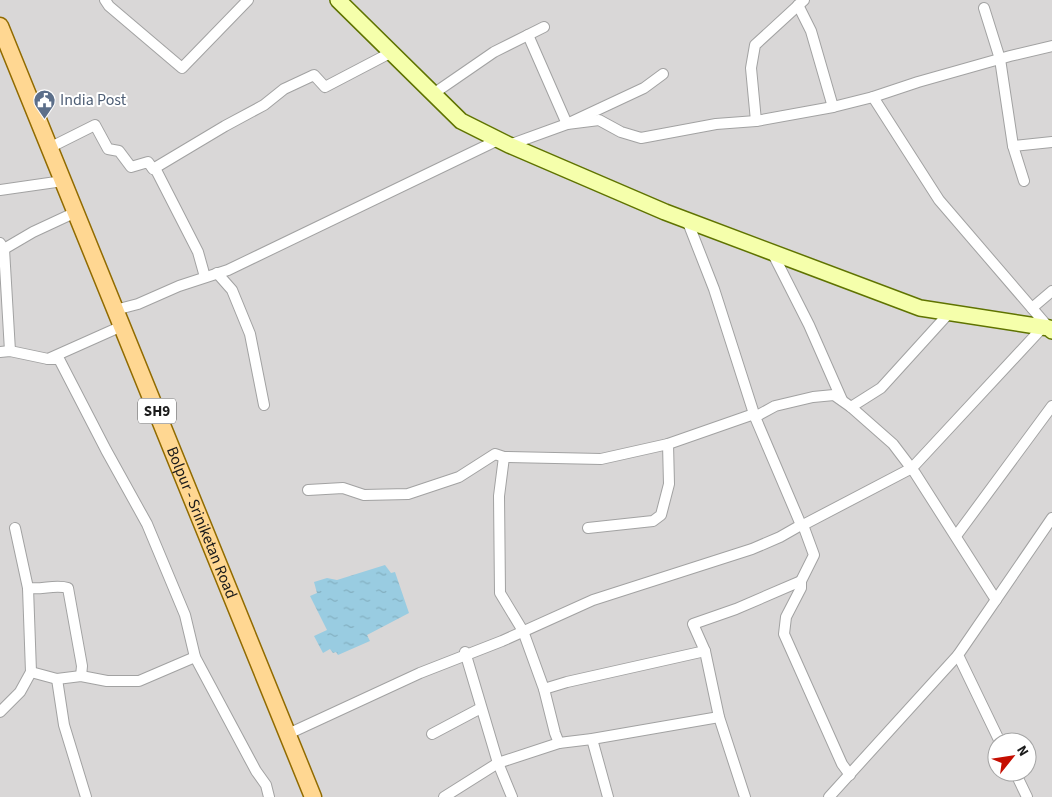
<svg xmlns="http://www.w3.org/2000/svg" width="1052" height="797" font-family="'Source Sans 3',sans-serif">
  <defs>
    <pattern id="water-ripples" width="26" height="14" patternUnits="userSpaceOnUse" patternTransform="scale(1.25)"><rect width="26" height="14" fill="#99cce1"/><path d="M2 4q2-2 4 0t4 0M15 11q2-2 4 0t4 0" fill="none" stroke="#83afc0"/></pattern>
  </defs>
  <rect width="100%" height="100%" fill="#eeeade"/>
  <!-- residential -->
  <path fill="#d9d7d7" fill-rule="evenodd" d="M 0,0 L 1052,0 L 1052,797 L 0,797 ZM 997,742 L 1027,742 L 1027,772 L 997,772 Z"/>
  <!-- water -->
  <polygon fill="url(#water-ripples)" points="385,565 391,573 395,572 409,613 367,635 370,641 338,655 336,652 333,653 330,649 323,653 314,636 327,630 310,596 317,593 314,582 327,578 337,580"/>
  <g fill="none" stroke-linecap="round" stroke-linejoin="round">
    <defs>
      <g id="street">
        <polyline points="105,0 109,6 182,68 248,0"/>
        <polyline points="798,5 811,31 833,107"/>
        <polyline points="984,8 1000,59 1013,146 1024,181"/>
        <polyline points="528,35 567,124 644,88 663,74"/>
        <polyline points="433,94 494,52 544,27"/>
        <polyline points="873,97 939,200 1049,328"/>
        <polyline points="756,121 751,68 755,45 804,0"/>
        <polyline points="509,145 567,124 599,120 621,132 641,138 716,124 756,121 833,107 873,97 918,82 1010,56 1052,46"/>
        <polyline points="1013,146 1052,142"/>
        <polyline points="49,148 95,125 108,149 119,151 131,167 148,162 153,169 225,126 264,105 284,89 314,75 325,87 390,53"/>
        <polyline points="155,168 198,252 205,277"/>
        <polyline points="0,190 63,181"/>
        <polyline points="687,220 714,289 755,417"/>
        <polyline points="0,243 4,249 10,351"/>
        <polyline points="4,249 33,232 76,212"/>
        <polyline points="772,252 809,325 842,400"/>
        <polyline points="217,273 232,290 250,334 264,405"/>
        <polyline points="1032,308 1052,291"/>
        <polyline points="115,310 138,304 179,286 228,270 498,140"/>
        <polyline points="0,352 10,351 48,359 122,326"/>
        <polyline points="48,359 59,359 106,450 147,524 185,615 195,657 256,771 266,785 269,797"/>
        <polyline points="851,407 881,388 950,312"/>
        <polyline points="504,457 499,496 500,593 523,631 544,689 555,733 559,743"/>
        <polyline points="308,490 343,488 364,495 408,494 459,477 495,454 504,457 601,459 668,444 754,414"/>
        <polyline points="588,528 653,521 661,515 669,484 668,444"/>
        <polyline points="956,536 1052,406"/>
        <path d="M 28,588 C 43,590 55,584 68,588 L 82,666 L 81,676"/>
        <polyline points="465,652 498,763 512,797"/>
        <polyline points="31,672 57,679 81,676 107,681 139,681 195,657"/>
        <polyline points="57,679 64,725 86,797"/>
        <polyline points="544,689 567,682 705,651"/>
        <polyline points="0,712 20,692 31,672 28,588 15,528"/>
        <polyline points="288,734 420,673 502,641 593,600 752,549 780,537 801,525 755,417 775,406 813,397 834,395 851,407 893,444 915,473 996,600"/>
        <polyline points="432,734 481,708"/>
        <polyline points="592,739 608,797"/>
        <polyline points="1000,742 958,655 1052,518"/>
        <polyline points="1015,772 1027,797"/>
        <polyline points="850,775 842,764 784,634 786,617 801,588 801,581 814,555 803,525 912,468 1043,327"/>
        <polyline points="444,797 498,763 559,743 592,739 719,717"/>
        <polyline points="745,797 719,717 705,651 693,624 736,609 801,581"/>
        <polyline points="829,797 958,655"/>
      </g>
      <polyline id="secondary" points="338,0 461,121 509,145 665,212 920,308 1049,328 1052,331"/>
      <g id="primary">
        <path id="s1" d="M 0,26 L 313,797"/>
      </g>
    </defs>
    <!-- street casing -->
    <use href="#street" stroke="#a2a2a2" stroke-width="12"/>
    <!-- secondary casing -->
    <use href="#secondary" stroke="#5f7300" stroke-width="18"/>
    <!-- primary casing -->
    <use href="#primary" stroke="#916b00" stroke-width="19"/>
    <!-- street -->
    <use href="#street" stroke="#fff" stroke-width="10"/>
    <!-- secondary -->
    <use href="#secondary" stroke="#f5ffab" stroke-width="15"/>
    <!-- primary -->
    <use href="#primary" stroke="#ffd792" stroke-width="16"/>
  </g>
  <!-- icons -->
  <defs>
    <symbol id="civic-pin" viewBox="-11 -11 22 30"><path d="M0 17L-7.5 6A9.5 9.5 0 1 1 7.5 6Z" fill="#5c6f8a" stroke="#fff"/><path d="M-.6-6.5H3V-4.5H.6V-3L4-1V1h2V6H-6V1h2V-1L-.6-3ZM-1.2 2.5V6h2.4V2.5Z" fill="#fff"/></symbol>
  </defs>
  <g fill-rule="evenodd">
    <use href="#civic-pin" x="32" y="88" width="25" height="34"/>
  </g>
  <g text-anchor="middle" dominant-baseline="central" stroke-width="4" stroke-linejoin="round" paint-order="stroke">
    <!-- shield labels -->
    <rect fill="#fff" stroke="#5f5f5f" stroke-width="1" x="138" y="398.5" width="38" height="25" rx="4"/>
    <g font-size="15" font-weight="bold" fill="#1b1b1b">
      <text x="157" y="411">SH9</text>
    </g>
    <!-- service labels -->
    <g font-size="16" fill="#4e5e75" stroke="#fff" text-anchor="start">
      <text x="60" y="100">India Post</text>
    </g>
    <!-- street labels -->
    <g font-size="16" fill="#1b1b1b" stroke="#fff">
      <text stroke="none"><textPath href="#s1" startOffset="536">Bolpur - Sriniketan Road</textPath></text>
    </g>
  </g>
  <!-- north arrow -->
  <g transform="translate(1012 757) rotate(60)"><circle r="24" fill="#ffffff" stroke="#a4a4a4"/>
  <path d="M0-4L9 19L0 12L-9 19Z" fill="#c50d00"/>
  <text y="-8" font-size="14" font-weight="bold" text-anchor="middle" fill="#1b1b1b">N</text>
  </g>
</svg>
